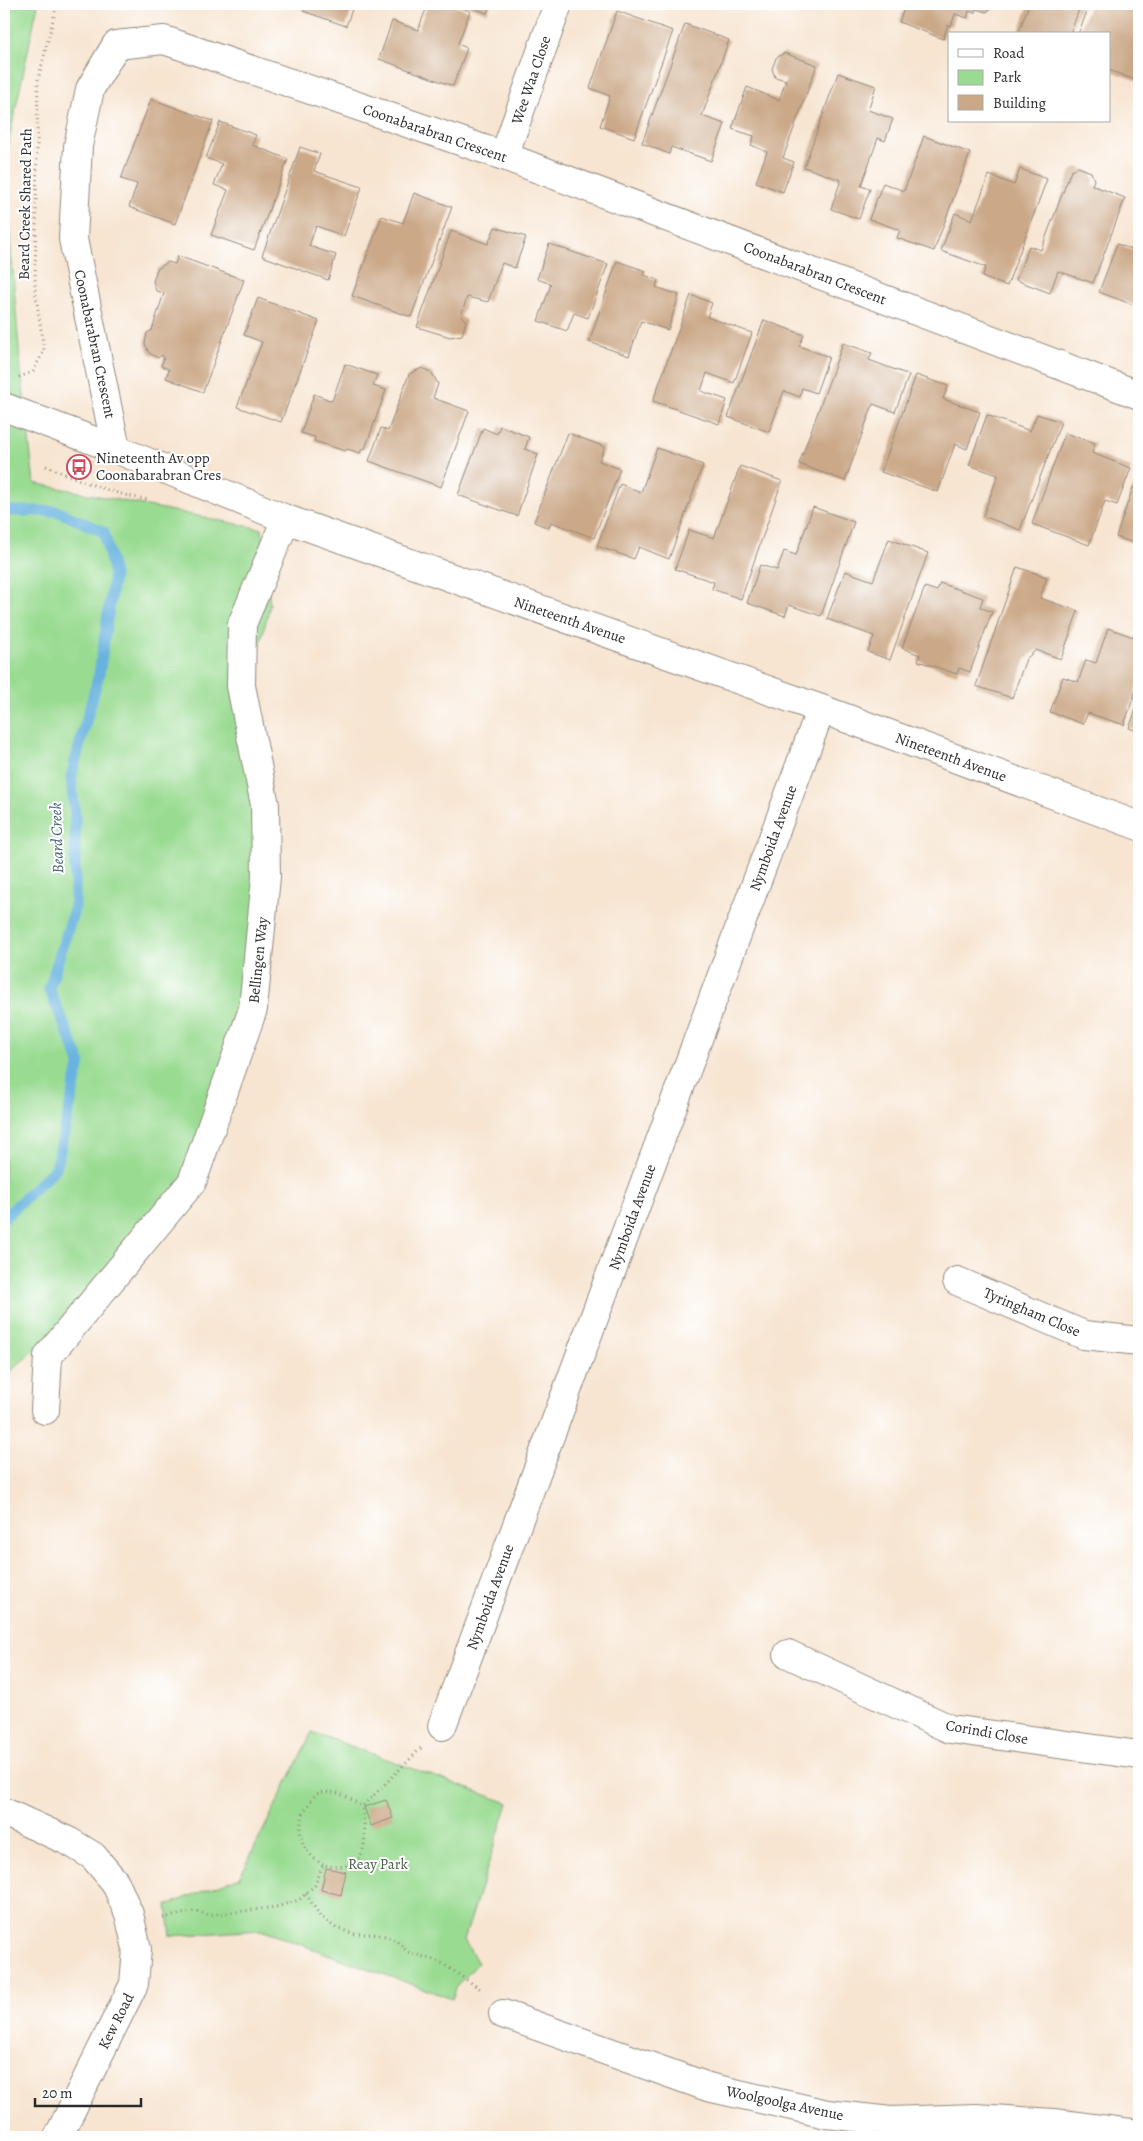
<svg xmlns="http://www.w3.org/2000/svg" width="1143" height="2141" font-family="Alegreya,serif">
  <rect width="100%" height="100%" fill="#fff"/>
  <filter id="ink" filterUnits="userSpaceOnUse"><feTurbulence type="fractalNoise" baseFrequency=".02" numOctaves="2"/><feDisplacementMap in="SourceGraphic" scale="10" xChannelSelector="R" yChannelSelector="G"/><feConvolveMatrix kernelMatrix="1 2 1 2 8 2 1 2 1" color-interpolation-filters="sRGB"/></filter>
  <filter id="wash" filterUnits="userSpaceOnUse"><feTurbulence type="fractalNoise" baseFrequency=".0096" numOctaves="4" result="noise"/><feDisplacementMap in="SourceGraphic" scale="20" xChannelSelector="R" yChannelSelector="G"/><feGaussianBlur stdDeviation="1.12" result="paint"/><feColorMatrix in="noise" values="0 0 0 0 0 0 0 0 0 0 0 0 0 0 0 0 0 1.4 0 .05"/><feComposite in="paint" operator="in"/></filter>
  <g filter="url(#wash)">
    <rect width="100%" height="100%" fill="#f7e5d1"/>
    <!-- green -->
    <g fill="#9adb92" stroke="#62835e">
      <polygon points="4,4 38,4 4,163 20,361 34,483 262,529 270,605 256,661 277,863 207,1148 75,1314 4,1377"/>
      <polygon points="312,1732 508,1803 464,1940 478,1963 457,1986 452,1999 261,1930 171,1936 167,1905 240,1877"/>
    </g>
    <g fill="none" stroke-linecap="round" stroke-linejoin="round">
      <!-- stream -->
      <polyline stroke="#67b2df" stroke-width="11" points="4,511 57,511 104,532 114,575 99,674 71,777 75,815 75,907 49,989 80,1062 56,1168 4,1218"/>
    </g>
    <g id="blocks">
      <!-- building -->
      <g fill="#cba887">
        <polygon points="305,4 354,4 346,26 303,11"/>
        <polygon points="428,4 449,4 470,11 458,44 467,48 453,86 379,59 392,21 418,30"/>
        <polygon points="462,4 491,4 487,13"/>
        <polygon points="906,4 992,4 990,10 986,12 976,9 974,13 969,11 967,18 955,14 951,26 948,25 943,39 899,22"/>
        <polygon points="1029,4 1081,4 1070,34 1018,34"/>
        <polygon points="1090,4 1139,4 1139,74 1137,81 1109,70 1109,34 1078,34"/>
        <polygon points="617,11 673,31 634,138 600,126 610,96 590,88"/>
        <polygon points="685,24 729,40 702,116 725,124 711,161 671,147 669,154 642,143"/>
        <polygon points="784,53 817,65 783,158 794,162 783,192 756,182 767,152 751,145 754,136 732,129 747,87 779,100 786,80 775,77 772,69 776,58"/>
        <polygon points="838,73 876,86 868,110 893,119 885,141 878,138 861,186 870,189 859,219 831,209 841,180 804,167"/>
        <polygon points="151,99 213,121 175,224 129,207 137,184 121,179"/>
        <polygon points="220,122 256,135 252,145 288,159 254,250 211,235 228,190 214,185 222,164 206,158"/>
        <polygon points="924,136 970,153 934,251 897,238 900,230 869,219 883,183 904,191"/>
        <polygon points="300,147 320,154 314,171 362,187 344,236 316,226 309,246 336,255 328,280 262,256"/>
        <polygon points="1078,167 1091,172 1094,180 1092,185 1125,198 1093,283 1058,271 1050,293 1016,280 1029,246 1041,250 1071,171"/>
        <polygon points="1020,169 1047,179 1007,286 982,277 986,267 941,251 955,213 972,220 989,175 1014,185"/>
        <polygon points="414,193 452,207 411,317 352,296 382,216 403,223"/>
        <polygon points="495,227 526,237 515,268 502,263 488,302 467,297 461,316 466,321 462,335 450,337 417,327 451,231 488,244"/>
        <polygon points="549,244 608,264 588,318 574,313 567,331 538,321 551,284 537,279"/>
        <polygon points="1117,244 1139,252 1139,307 1099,292"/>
        <polygon points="178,256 244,280 203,392 166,378 169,369 161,366 164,358 162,355 158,358 149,353 145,344 147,333 152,330 164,293 156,291 153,281 157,269 168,262 175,264"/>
        <polygon points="617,261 646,271 644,275 658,280 656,287 679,295 668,330 641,321 629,356 589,342"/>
        <polygon points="691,295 712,303 707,317 752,333 734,383 707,373 701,391 727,400 719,424 653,401"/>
        <polygon points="258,298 319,321 281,422 237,407 262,342 244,335"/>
        <polygon points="764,320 804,335 799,346 829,357 816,393 802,388 800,397 784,391 769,432 728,417"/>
        <polygon points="843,343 872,353 869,360 909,375 895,412 873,404 845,481 799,464"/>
        <polygon points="345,364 377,375 373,386 386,390 365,449 362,449 360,453 347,449 345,451 314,441 315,437 301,433 314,394 332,401"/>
        <polygon points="422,368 432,373 438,384 433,398 469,411 441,487 369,461 381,428 388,431 409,374"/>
        <polygon points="916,375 948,386 943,399 980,412 967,449 955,444 938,492 881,472"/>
        <polygon points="1037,414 1061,422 1020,530 983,516 998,475 969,465 987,415 1030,431"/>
        <polygon points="500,426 529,437 525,449 538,454 517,516 458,495 483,428 497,434"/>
        <polygon points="568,433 605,447 599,461 620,469 594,538 551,522 549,528 534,522"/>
        <polygon points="1065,433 1095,443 1092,453 1131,468 1117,505 1105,501 1089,545 1032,524"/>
        <polygon points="657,448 703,465 669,559 639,547 634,559 597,546 620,484 641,492"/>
        <polygon points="740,466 782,481 741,599 712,589 714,582 675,569 689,530 714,538"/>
        <polygon points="1133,487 1139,489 1139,545 1116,537"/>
        <polygon points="813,507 854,522 821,616 789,605 785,616 747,603 760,565 777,570 784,551 796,555"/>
        <polygon points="889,539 928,553 890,660 868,652 874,636 827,619 845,571 873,581"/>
        <polygon points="1017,567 1047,577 1040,598 1078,611 1061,659 1036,650 1026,659 1012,698 976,686"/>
        <polygon points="940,583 983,598 980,607 992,612 970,672 959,668 957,674 918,661 920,655 902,648 925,587 937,591"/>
        <polygon points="1108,628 1139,639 1139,681 1124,725 1088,713 1083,724 1050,712 1063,677 1078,682 1086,660 1096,663"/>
        <polygon points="1139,702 1139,732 1129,728"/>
        <polygon points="386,1800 393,1818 371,1826 364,1807"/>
        <polygon points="326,1868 346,1872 341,1895 321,1890"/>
      </g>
    </g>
  </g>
  <g filter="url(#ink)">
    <use href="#blocks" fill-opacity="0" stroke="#91887e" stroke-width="1"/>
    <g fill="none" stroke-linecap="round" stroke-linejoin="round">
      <defs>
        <g id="minor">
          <polyline points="504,156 558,4"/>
          <polyline points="4,407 116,449 286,519 821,709 1139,826"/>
          <polyline points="116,449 73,239 78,146 90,89 116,45 164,40 504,156 1139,395"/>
          <polyline points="957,1281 1084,1335 1139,1341"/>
          <polyline points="45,1410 48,1356 192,1182 253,1009 266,877 265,805 241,686 242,624 286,519"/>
          <polyline points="788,1654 950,1729 1139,1755"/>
          <polyline points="442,1726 821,709"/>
          <polyline points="4,1812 70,1842 93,1856 115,1882 129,1914 137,1949 134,1984 58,2137"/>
          <polyline points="503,2014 708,2087 827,2114 891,2121 975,2118 1054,2123 1139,2134"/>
        </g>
      </defs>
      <!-- minor casing -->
      <use href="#minor" stroke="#91887e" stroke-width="30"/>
      <!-- path -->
      <g stroke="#91887e" stroke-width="3" stroke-dasharray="1 4" stroke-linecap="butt">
        <polyline points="19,377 33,372 44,350 35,289 38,80 57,4"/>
        <path d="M 46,466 C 80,480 114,495 150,500"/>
        <path d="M 323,1865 C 306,1854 296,1839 302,1818 C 304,1810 311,1801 316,1794 C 335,1788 347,1796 362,1807"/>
        <polyline points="306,1894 320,1916 336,1928 355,1934 374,1934 385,1936 397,1941 408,1952 440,1962 482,1990"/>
        <path d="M 163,1918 L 196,1911 L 209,1915 L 236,1912 L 276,1907 L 299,1900 L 315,1885 L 323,1865 C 370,1874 367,1842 362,1807 L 421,1748"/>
      </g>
      <!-- minor -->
      <use href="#minor" stroke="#fff" stroke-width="28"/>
    </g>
  </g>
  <!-- icons -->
  <defs>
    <symbol id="bus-ring" viewBox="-11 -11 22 22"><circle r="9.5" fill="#fff" stroke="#d1495b" stroke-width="1.5"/><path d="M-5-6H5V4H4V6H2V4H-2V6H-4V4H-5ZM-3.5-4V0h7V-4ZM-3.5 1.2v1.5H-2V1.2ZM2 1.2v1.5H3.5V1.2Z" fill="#d1495b"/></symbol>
  </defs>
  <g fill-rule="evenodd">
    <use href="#bus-ring" x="65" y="453" width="28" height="28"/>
  </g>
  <g text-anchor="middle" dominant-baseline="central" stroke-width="4" stroke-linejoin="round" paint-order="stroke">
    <!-- street labels -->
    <g font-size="15" fill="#2b2b2b" stroke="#fff">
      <text transform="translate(531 80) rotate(-71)">Wee Waa Close</text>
      <text transform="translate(435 133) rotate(19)">Coonabarabran Crescent</text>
      <text transform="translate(25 204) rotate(-89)">Beard Creek Shared Path</text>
      <text transform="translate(815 273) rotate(21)">Coonabarabran Crescent</text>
      <text transform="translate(95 344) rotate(78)">Coonabarabran Crescent</text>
      <text transform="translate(570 620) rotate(19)">Nineteenth Avenue</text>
      <text transform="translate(951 757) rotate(20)">Nineteenth Avenue</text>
      <text transform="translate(773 838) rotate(-70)">Nymboida Avenue</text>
      <text transform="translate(258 960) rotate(-84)">Bellingen Way</text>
      <text transform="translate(632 1217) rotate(-70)">Nymboida Avenue</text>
      <text transform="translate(1032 1312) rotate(23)">Tyringham Close</text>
      <text transform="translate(490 1597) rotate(-70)">Nymboida Avenue</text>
      <text transform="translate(987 1732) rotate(10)">Corindi Close</text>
      <text transform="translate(116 2021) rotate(-63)">Kew Road</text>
      <text transform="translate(785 2103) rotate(12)">Woolgoolga Avenue</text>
    </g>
    <!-- poi labels -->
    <g font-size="15" fill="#2b2b2b" stroke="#fff" text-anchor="start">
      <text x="96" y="458">Nineteenth Av opp<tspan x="96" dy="17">Coonabarabran Cres</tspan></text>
    </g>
    <!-- park labels -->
    <g font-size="15" fill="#4c604a" stroke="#fff">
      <text x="378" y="1864">Reay Park</text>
    </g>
    <!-- water labels -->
    <g font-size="16" font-style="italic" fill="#436173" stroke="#fff">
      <text transform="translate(57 838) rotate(-92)">Beard Creek</text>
    </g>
  </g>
  <!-- margin -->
  <rect width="1143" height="2141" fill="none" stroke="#fff" stroke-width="20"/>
  <!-- legend -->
  <rect x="948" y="32" width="162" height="90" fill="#ffffff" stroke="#aaaaaa"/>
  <rect x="958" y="49" width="25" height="8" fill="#ffffff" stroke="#aaaaaa"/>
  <text x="993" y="58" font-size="15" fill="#2b2b2b">Road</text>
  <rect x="958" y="70" width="25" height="15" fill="#9adb92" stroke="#aaaaaa"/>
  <text x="993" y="82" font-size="15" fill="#2b2b2b">Park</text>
  <rect x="958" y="95" width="25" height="15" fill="#cba887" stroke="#aaaaaa"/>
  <text x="993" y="108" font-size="15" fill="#2b2b2b">Building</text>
  <!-- scale -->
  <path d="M35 2098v8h106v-8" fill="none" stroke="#2b2b2b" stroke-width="2.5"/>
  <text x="42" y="2098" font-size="15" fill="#2b2b2b" stroke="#ffffff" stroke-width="4" paint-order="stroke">20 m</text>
</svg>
